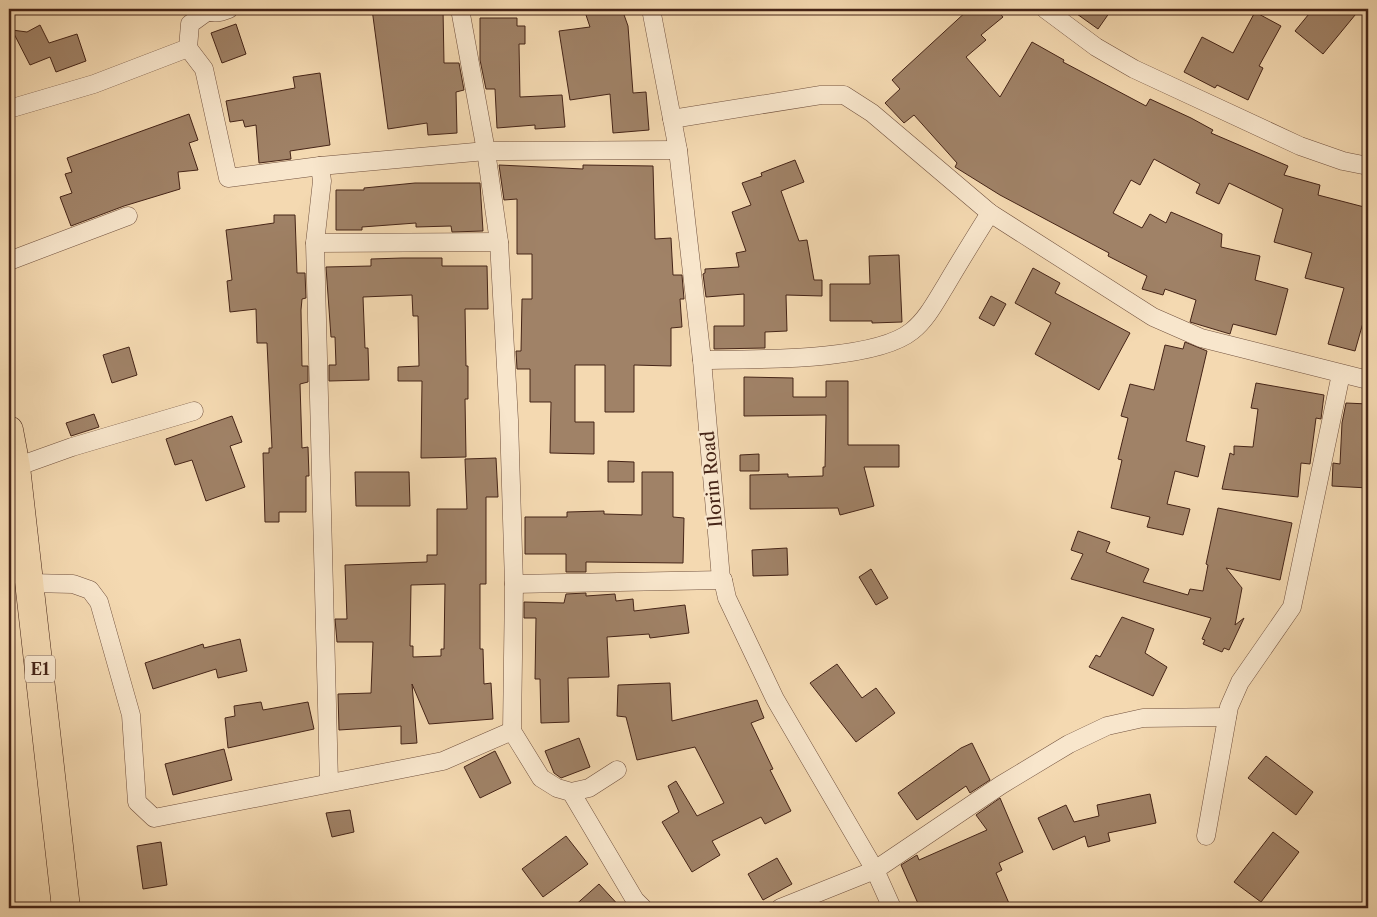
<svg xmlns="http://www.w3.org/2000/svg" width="1377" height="917" font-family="'Libre Caslon Text',serif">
  <rect width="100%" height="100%" fill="#f4d9b1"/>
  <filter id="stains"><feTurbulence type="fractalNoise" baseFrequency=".004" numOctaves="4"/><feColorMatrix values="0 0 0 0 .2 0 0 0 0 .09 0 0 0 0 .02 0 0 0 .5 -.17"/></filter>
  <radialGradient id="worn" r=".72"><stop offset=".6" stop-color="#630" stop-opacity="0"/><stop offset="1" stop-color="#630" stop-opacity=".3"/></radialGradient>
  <!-- building -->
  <g fill="#a08267" stroke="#452417" fill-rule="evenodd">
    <polygon points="372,9 443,9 444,63 459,63 464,90 456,92 457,133 428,135 427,123 388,129"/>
    <polygon points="584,9 622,9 628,26 633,93 646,92 649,130 613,133 610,94 570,100 559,31 590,27"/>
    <polygon points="969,9 996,9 1003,17 981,35 986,40 966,57 1000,97 1032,42 1064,60 1063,62 1146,106 1150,99 1191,118 1213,130 1211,133 1288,166 1284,175 1320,185 1318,195 1368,208 1368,305 1355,351 1328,344 1344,288 1305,278 1312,253 1274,242 1283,209 1229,183 1219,204 1196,193 1200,184 1154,159 1140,185 1131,180 1113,213 1142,228 1150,214 1166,223 1171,212 1222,234 1221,247 1260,256 1255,280 1288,289 1276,335 1233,324 1230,334 1190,322 1196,300 1165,289 1163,295 1142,289 1147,276 1108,256 1109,253 1000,195 955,167 957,163 914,115 904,123 885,103 900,89 892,80"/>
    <polygon points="1070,9 1112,9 1098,29"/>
    <polygon points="1313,9 1360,9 1323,54 1295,31"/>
    <polygon points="1255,12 1281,26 1259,66 1263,68 1248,100 1217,85 1215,88 1184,72 1202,37 1233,53"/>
    <polygon points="480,18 517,18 517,26 525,26 525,44 519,44 520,97 562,95 565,127 535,129 535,125 497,128 495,89 486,89 480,60"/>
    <polygon points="236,24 246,54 222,63 211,33"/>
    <polygon points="40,25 49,43 77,34 86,61 56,72 50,57 30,65 12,30 27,32"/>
    <polygon points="320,73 330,145 290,151 291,159 259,163 256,125 245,127 243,120 230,122 226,101 295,88 293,77"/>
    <polygon points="189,114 198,140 189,143 198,170 178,172 180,189 124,206 71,226 60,197 72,193 65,174 72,172 67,158"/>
    <polygon points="795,160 804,182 781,191 799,241 807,240 814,280 822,280 822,296 786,295 787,331 765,332 765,348 714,349 714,326 744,326 744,294 706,297 703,274 705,273 705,269 739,267 736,253 746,251 732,212 751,205 742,183 762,176 761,173"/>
    <polygon points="499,165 583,169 583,165 653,166 655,239 671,238 673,275 682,275 684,299 680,299 682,327 671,328 671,366 634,365 634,412 605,412 605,365 575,365 575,422 594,422 594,454 550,453 551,402 530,402 530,369 517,369 516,351 521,351 522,299 532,299 532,254 517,254 517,199 504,200"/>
    <polygon points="415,183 480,183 483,231 452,232 451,226 416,227 416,223 362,227 362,230 336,230 336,190 364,190 364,188"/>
    <polygon points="274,215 295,215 297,273 305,273 306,298 302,299 301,310 302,366 308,366 308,382 300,384 302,448 308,447 309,476 306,476 306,512 279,512 279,522 265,522 263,453 269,453 269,448 272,448 267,343 257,343 256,309 230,312 227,281 232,280 226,230 274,223"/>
    <polygon points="899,255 902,322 872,323 872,321 830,321 830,284 870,284 869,256"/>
    <polygon points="402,258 442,258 442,266 487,266 488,309 465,309 466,366 468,366 468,399 465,399 466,457 421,458 422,381 398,381 398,367 419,366 418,316 413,316 412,295 363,297 365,348 368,348 369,380 329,381 329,365 336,365 335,337 331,337 326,267 371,266 371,259"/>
    <polygon points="1033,268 1060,283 1055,293 1130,333 1099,390 1035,354 1051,323 1015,303"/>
    <polygon points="991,296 1006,304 994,326 979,318"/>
    <polygon points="1185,342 1207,351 1186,441 1205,446 1198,477 1175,471 1167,504 1190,509 1183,535 1147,527 1150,517 1111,508 1122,460 1118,459 1128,418 1121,416 1130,384 1154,390 1165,345 1183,349"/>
    <polygon points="129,347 137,375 112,383 103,355"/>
    <polygon points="744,377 793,378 793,397 826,397 826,381 848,381 848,445 899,445 899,467 864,467 874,506 840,515 838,508 750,509 750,475 788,474 788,477 823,476 823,467 825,467 826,415 744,416"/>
    <polygon points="1256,383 1324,395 1321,419 1316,418 1310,464 1301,463 1298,497 1222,489 1230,453 1234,455 1234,446 1253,447 1258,409 1251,408"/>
    <polygon points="1346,403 1368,404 1368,488 1332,486 1333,463 1340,464 1342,423"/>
    <polygon points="94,414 99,427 71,436 66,423"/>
    <polygon points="232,416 242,442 230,446 245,487 206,501 192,460 175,465 166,439"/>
    <polygon points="759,454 759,471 740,471 740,455"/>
    <path d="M 496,458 L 498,497 L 486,497 L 486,584 L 480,584 L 480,649 L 483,649 L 484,684 L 491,683 L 493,719 L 429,724 L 412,684 L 417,743 L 401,744 L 401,726 L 339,730 L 338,694 L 371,693 L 373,642 L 337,642 L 335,619 L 347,619 L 345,565 L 427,562 L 427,555 L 437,555 L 437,509 L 467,509 L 465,459 ZM 445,584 L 444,649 L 441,649 L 441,656 L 413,657 L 413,646 L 410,646 L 411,585 Z"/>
    <polygon points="608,461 634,462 634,482 608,482"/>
    <polygon points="355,472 409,472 410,506 356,506"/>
    <polygon points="642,472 673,472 673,517 684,518 683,563 586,562 586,572 566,572 566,554 525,554 525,517 567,517 567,512 604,511 604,514 642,515"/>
    <polygon points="1218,508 1292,523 1280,580 1226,568 1242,588 1235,625 1244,618 1229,650 1224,648 1222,652 1203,644 1205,640 1202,639 1211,618 1071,579 1083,554 1071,550 1078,531 1110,542 1106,552 1149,569 1143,582 1188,595 1190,589 1203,591 1208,565 1206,564"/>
    <polygon points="787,548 788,575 753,576 752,550"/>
    <polygon points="871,569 888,598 876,605 859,577"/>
    <polygon points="586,593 586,596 615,594 616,601 633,599 634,611 685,605 689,633 650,638 649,634 607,637 609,677 568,678 569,722 541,723 540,679 535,679 536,618 524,618 524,602 564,603 566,594"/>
    <polygon points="1122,617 1154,629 1145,653 1167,667 1153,696 1089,667 1096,655 1100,657"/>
    <polygon points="240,639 247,671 218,678 216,669 153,689 145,663 203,644 204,648"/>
    <polygon points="837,664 862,698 876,688 895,713 856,742 810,683"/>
    <polygon points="670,683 672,721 757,700 764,718 751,723 773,769 770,770 791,811 765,824 761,817 712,841 720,855 692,872 662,822 679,812 668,786 676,781 697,816 724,803 695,747 637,760 626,717 617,716 618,685"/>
    <polygon points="261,702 263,710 308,702 314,729 228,748 225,718 235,716 234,706"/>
    <polygon points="579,738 590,767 561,778 554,773 545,751"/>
    <polygon points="972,743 990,780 970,793 966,786 917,820 898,793 961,748"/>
    <polygon points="224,749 232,780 173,795 165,764"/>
    <polygon points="495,751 511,783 480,798 464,767"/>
    <polygon points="1266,756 1313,792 1296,815 1248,778"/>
    <polygon points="1150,794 1156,823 1108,833 1110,841 1088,847 1085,836 1053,850 1038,818 1066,805 1074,822 1099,816 1097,805"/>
    <polygon points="1000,798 1023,852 999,863 1002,870 996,873 1011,908 920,908 901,865 917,855 919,860 987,830 976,815"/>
    <polygon points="350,810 354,832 332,837 326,813"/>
    <polygon points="1273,832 1299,852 1261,902 1234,882"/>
    <polygon points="566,836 588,864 543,897 522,869"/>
    <polygon points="161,842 167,885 143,889 137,846"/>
    <polygon points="777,858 792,884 763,900 748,874"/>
    <polygon points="599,884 621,908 572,908"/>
  </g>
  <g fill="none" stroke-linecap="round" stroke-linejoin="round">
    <defs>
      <g id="street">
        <path d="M 205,9 C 212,15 222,12 229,9"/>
        <polyline points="460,9 486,151 499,242 509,420 514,584 512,731 541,778 557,788 571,792 589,788 617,770"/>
        <polyline points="651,9 678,150 702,360 721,579 723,580 727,598 775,699 875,870 892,908"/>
        <polyline points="1045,9 1096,47 1134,69 1300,146 1343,161 1368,166"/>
        <polyline points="188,48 204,69 228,178 320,166 486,151 678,150"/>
        <polyline points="9,109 94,84 188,48 190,24 208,11"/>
        <polyline points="672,119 821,95 844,95 872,113 990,213 1153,317 1201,338 1368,380"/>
        <polyline points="320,166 322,181 315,243 329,782"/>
        <polyline points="315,243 499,242"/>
        <polyline points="9,261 128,216"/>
        <path d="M 702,360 C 751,359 874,362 912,331 C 927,319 936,301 946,285 C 960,261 975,237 990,213"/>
        <polyline points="16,467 72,447 194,411"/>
        <polyline points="30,583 73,584 90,590 99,602 131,715 137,802 154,818 443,761 512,731"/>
        <polyline points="514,584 723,580"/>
        <polyline points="571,792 635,900 643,908"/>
        <polyline points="1206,836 1229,707 1240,682 1292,607 1341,374"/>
        <polyline points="780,908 875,870 1001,785 1069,744 1107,726 1143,718 1227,717"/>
      </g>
      <polyline id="highway" points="9,430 16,467 66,908"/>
    </defs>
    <!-- street casing -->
    <use href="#street" stroke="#71513e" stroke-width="19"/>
    <!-- highway casing -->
    <use href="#highway" stroke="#452417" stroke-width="29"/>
    <!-- street -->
    <use href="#street" stroke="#f8e6cc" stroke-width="18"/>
    <!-- highway -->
    <use href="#highway" stroke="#f4d9b1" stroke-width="28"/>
  </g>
  <g text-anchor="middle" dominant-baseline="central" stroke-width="4.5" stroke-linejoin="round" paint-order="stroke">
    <!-- shield labels -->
    <rect fill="#f8e6cc" stroke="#7b5e4d" stroke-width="1" x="25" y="655.5" width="30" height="27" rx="4"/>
    <g font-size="16" font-weight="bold" fill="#452417">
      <text x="40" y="669">E1</text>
    </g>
    <!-- street labels -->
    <g font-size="18" fill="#452417" stroke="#f8e6cc">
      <text transform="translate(712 479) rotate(-95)">Ilorin Road</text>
    </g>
  </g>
  <!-- margin -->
  <rect width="1377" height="917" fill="none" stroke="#f4d9b1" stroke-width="30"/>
  <rect x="10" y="10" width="1357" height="897" fill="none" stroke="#452417" stroke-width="2.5"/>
  <rect x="15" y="15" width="1347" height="887" fill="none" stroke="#452417"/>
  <rect width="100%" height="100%" filter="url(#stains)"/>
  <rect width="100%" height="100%" fill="url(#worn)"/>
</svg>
